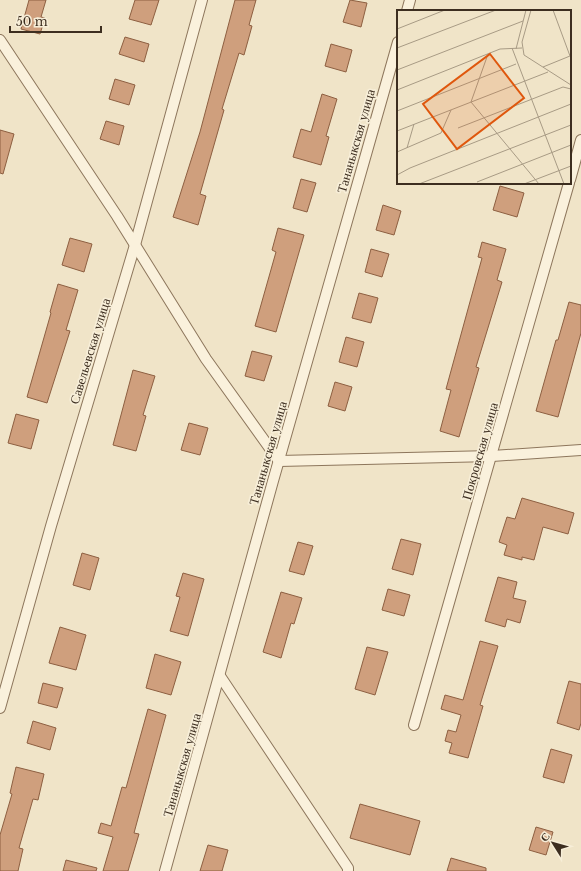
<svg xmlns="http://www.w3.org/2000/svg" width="581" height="871" font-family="'Libre Baskerville',serif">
  <rect width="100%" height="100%" fill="#f0e4c8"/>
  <!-- building -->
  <g fill="#cf9f7d" stroke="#8d5f41">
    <polygon points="29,0 46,0 41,17 45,18 40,34 21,29"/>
    <polygon points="135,0 159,0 151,25 129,19"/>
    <polygon points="235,0 256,0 249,25 252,26 244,55 239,53 222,109 224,110 200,194 206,196 198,225 173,217 200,132"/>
    <polygon points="350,0 367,3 361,27 343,22"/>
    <polygon points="125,37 149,44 144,62 119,54"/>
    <polygon points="331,44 352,50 346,72 325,66"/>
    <polygon points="115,79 135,85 129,105 109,99"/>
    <polygon points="322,94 337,99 326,136 329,137 321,165 293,157 301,129 311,132"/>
    <polygon points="106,121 124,126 119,145 100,139"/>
    <polygon points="0,130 14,134 3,174 0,173"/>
    <polygon points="301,179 316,183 307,212 293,208"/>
    <polygon points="500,186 524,193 517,217 493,210"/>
    <polygon points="383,205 401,211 394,235 376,230"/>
    <polygon points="278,228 304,235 276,332 255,326 276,252 272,250"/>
    <polygon points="70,238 92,244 84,272 62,265"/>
    <polygon points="482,242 506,249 497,280 502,282 476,367 479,368 459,437 440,431 451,390 446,389 482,258 478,257"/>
    <polygon points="371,249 389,254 382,277 365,272"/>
    <polygon points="58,284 78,290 66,330 70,331 47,403 27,397 51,313 50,312"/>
    <polygon points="359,293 378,298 371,323 352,318"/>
    <polygon points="569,302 581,305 581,333 558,417 536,411 556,340 558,340"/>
    <polygon points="346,337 364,342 357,367 339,362"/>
    <polygon points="252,351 272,356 264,381 245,376"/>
    <polygon points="133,370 155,376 143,415 146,416 136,451 113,445"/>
    <polygon points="335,382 352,387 345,411 328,406"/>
    <polygon points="16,414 39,420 31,449 8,443"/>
    <polygon points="189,423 208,428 200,455 181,450"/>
    <polygon points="522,498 574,513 568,534 543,527 534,560 522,557 522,560 504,555 507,545 499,542 507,517 515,519"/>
    <polygon points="401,539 421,544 413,575 392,569"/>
    <polygon points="298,542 313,546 304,575 289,571"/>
    <polygon points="82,553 99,558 90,590 73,585"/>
    <polygon points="183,573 204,579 188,636 170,631 180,597 176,596"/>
    <polygon points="498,577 517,582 513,598 526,601 520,623 507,619 505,627 485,621"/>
    <polygon points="388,589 410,595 404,616 382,610"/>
    <polygon points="281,592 302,598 294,624 291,623 281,658 263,652"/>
    <polygon points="60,627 86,635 76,670 49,663"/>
    <polygon points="480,641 498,646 480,705 483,706 468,758 449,753 452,743 445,741 448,730 456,732 461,715 441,709 445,695 463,700"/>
    <polygon points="367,647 388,652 375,695 355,689"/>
    <polygon points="155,654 181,662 171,695 146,688"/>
    <polygon points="569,681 581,684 581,723 579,730 557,723"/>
    <polygon points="43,683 63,688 57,708 38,703"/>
    <polygon points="148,709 166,715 134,833 139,834 128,871 103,871 113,837 98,833 101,823 111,826 122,787 126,788"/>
    <polygon points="33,721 56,728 50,750 27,743"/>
    <polygon points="551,749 572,755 564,783 543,777"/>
    <polygon points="16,767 44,774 38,800 33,799 19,848 23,849 18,871 0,871 0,835 12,794 10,793"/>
    <polygon points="360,804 420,821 410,855 350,838"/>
    <polygon points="536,827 553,832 546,855 529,850"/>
    <polygon points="208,845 228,850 222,871 200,871"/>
    <polygon points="451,858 486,868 486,871 447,871"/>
    <polygon points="66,860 97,868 96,871 63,871"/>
  </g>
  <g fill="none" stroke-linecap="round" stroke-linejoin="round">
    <defs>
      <g id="street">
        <polyline points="407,11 410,0"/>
        <polyline points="0,40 117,216 206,359 279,461 492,456 581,450"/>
        <polyline points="570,180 581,140"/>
        <polyline points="220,676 348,868 348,871"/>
        <polyline points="0,708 51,526 135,245 202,0"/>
        <polyline points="414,725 569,183"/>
        <polyline points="165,871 273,481 398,42"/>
      </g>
    </defs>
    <!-- street casing -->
    <use href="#street" stroke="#8d765c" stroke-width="12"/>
    <!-- street -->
    <use href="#street" stroke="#faf1dc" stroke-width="10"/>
  </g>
  <g text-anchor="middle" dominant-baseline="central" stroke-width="3.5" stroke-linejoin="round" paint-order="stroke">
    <!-- street labels -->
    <g font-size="13" fill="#3d2e20" stroke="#f7eed8">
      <text transform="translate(356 141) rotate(-74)">Тананыкская улица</text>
      <text transform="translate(90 351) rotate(-73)">Савельевская улица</text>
      <text transform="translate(480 451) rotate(-74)">Покровская улица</text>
      <text transform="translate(268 453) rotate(-74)">Тананыкская улица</text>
      <text transform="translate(182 765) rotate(-74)">Тананыкская улица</text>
    </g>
  </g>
  <!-- overview -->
  <g transform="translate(397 10)">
    <rect width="174" height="174" fill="#f0e4c8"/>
    <path fill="none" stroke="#a89b85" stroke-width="1" d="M 134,0 L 125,32 L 127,45 L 174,75M 156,0 L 173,46M 0,19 L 48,0M 0,38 L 99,0M 115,38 L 167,174M 119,39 L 129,0M 91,44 L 74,92 L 142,174M 146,57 L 173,46M 0,60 L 126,11M 0,80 L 103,39 L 125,38M 0,101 L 119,54M 61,118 L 166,77 L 174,79M 0,121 L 151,62M 10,138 L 17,114M 0,142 L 44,123 L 54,100M 0,165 L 13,158 L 174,94M 80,172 L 174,135M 22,174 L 174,115M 127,174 L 174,156"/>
    <path fill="#df570d" fill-opacity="0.15" stroke="#df570d" stroke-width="2" d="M 93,44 L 127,88 L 60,139 L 26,94 Z"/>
    <rect width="174" height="174" fill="none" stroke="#3d2e20" stroke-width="2"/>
  </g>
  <!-- north arrow -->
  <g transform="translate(553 843) rotate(307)" stroke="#f7eed8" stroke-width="3" paint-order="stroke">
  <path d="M0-3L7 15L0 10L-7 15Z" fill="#3d2e20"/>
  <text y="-6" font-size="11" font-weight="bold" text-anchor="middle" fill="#3d2e20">С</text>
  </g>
  <!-- scale -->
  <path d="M10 26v6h91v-6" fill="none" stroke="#3d2e20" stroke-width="2"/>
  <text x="16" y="26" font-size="12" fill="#3d2e20" stroke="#f7eed8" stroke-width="3" paint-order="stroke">50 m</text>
</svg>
